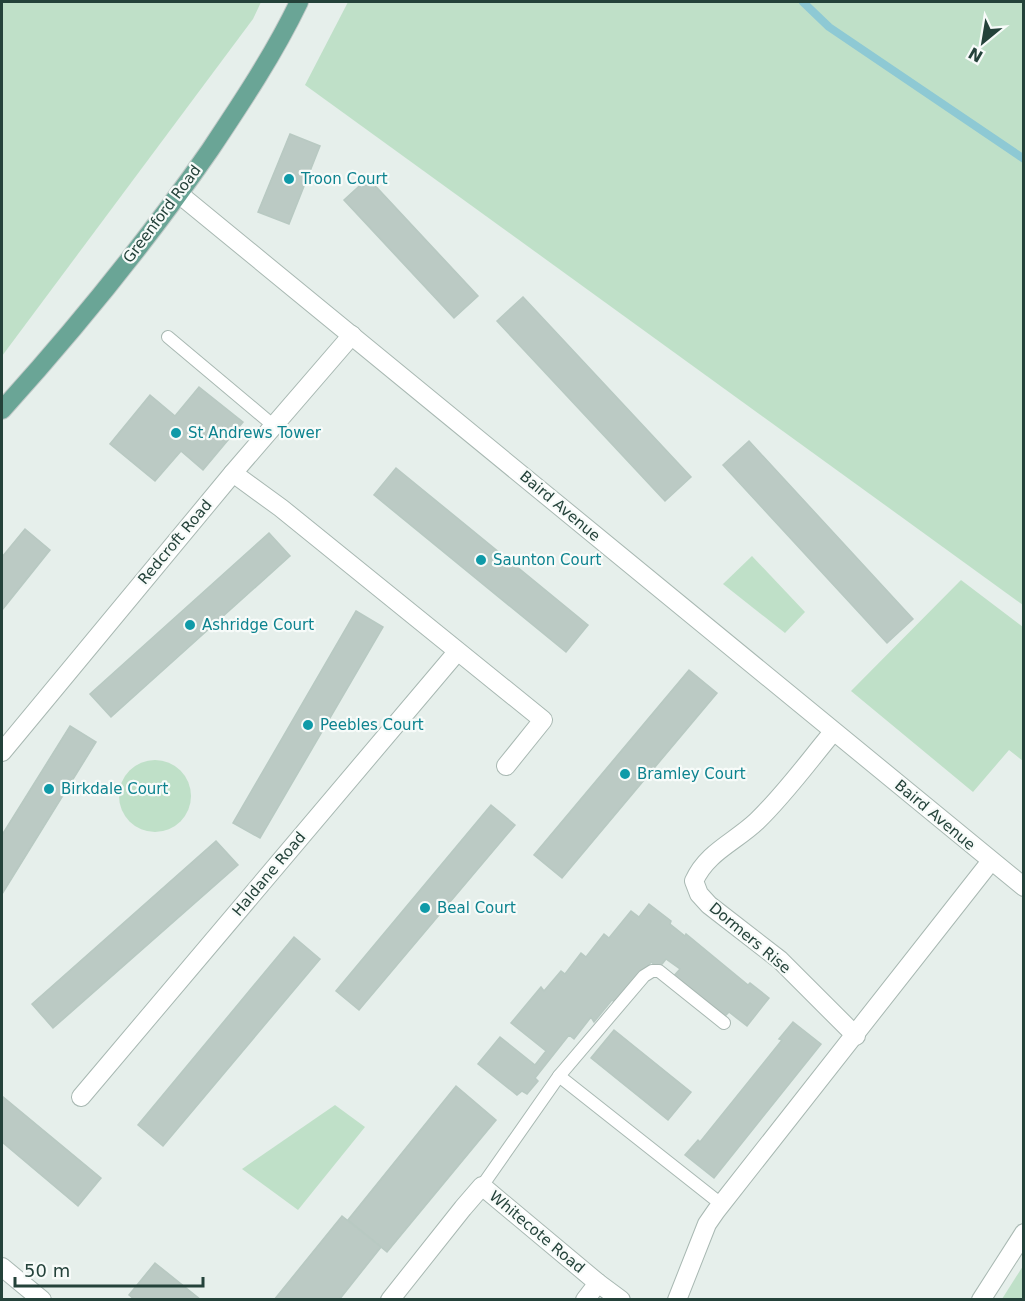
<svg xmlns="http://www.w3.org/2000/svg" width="1025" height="1301" font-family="'DejaVu Sans',sans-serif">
  <rect width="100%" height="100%" fill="#e6efeb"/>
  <!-- green -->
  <g fill="#bfe0c8">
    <polygon points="2,2 261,2 253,19 2,356"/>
    <polygon points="348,2 1023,2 1023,605 305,85"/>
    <polygon points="752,556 805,612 785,633 723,584"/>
    <polygon points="961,580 1023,627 1023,761 1009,750 973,792 851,691"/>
    <circle cx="155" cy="796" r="36"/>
    <polygon points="335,1105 365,1127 298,1210 242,1169"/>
    <polygon points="1023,1266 1023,1299 1002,1299"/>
  </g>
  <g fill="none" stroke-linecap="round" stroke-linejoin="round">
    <!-- stream -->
    <polyline stroke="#8ec9d4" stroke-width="8" points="803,2 829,27 1024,159"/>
  </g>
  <!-- building -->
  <g fill="#bbcac4" stroke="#b8c9c2" stroke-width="1.5">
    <polygon points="290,134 320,146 289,224 258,212"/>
    <polygon points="368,178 478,296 454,318 344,200"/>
    <polygon points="523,297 691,477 665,501 497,321"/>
    <polygon points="199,387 243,422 203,470 181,451 155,481 110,444 150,395 175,416"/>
    <polygon points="749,441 913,619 887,643 723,465"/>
    <polygon points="396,468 588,625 566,652 374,495"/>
    <polygon points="25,529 50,550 2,610 2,557"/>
    <polygon points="269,533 290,556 111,717 90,694"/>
    <polygon points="356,611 383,627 260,838 233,823"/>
    <polygon points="689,670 717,693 562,878 534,855"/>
    <polygon points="70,726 96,742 2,894 2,835"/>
    <polygon points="491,805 515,825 359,1010 336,991"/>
    <polygon points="216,841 238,865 53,1028 32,1004"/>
    <polygon points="649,904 671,921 670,924 685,936 686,934 748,985 750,983 769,998 747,1026 729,1012 723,1018 672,978 680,969 666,959 659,968 651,962 617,1004 612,1000 594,1022 591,1017 574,1039 569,1035 535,1078 538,1081 527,1094 522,1091 517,1095 478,1064 500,1037 535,1065 546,1051 511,1023 541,987 544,991 561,971 565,974 581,953 586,957 604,934 609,938 631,911 639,917"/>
    <polygon points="294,937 320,959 163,1146 138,1125"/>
    <polygon points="793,1022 821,1044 714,1178 685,1155 698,1140 700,1142 782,1040 779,1039"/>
    <polygon points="614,1030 691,1092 668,1120 591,1058"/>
    <polygon points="456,1086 496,1120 387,1252 348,1220"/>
    <polygon points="2,1096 101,1178 78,1206 2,1142"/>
    <polygon points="342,1216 381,1247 339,1300 274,1300"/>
    <polygon points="155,1263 201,1300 135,1300 129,1295"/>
  </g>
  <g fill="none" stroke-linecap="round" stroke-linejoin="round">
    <defs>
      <g id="lane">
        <polyline points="168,337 274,426"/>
        <polyline points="559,1076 644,976 652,971 659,971 724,1023"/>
        <polyline points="482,1186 559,1076 721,1204"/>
      </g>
      <g id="street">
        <polyline points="179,194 1024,887"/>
        <polyline points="233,473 281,508 543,720 506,766"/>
        <path d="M 833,732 C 808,762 785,794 757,821 C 735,842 707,852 694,881 L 699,894 L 709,905 L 780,960 L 856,1036"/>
        <polyline points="2,752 233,473 352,335"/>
        <polyline points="81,1097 457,652"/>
        <polyline points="2,1267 42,1300"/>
        <polyline points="390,1300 463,1208 482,1186 598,1283 621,1300"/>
        <polyline points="585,1300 598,1283"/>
        <polyline points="677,1300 707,1224 716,1211 991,861"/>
        <polyline points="981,1300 1024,1233"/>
      </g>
      <path id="primary" d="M 2,410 C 76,328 147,241 210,150 C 242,102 274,54 299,2"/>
    </defs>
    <!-- lane casing -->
    <use href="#lane" stroke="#a8b8b2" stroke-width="14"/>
    <!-- street casing -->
    <use href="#street" stroke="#a8b8b2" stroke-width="20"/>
    <!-- primary casing -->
    <use href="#primary" stroke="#c2cac8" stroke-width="20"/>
    <!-- lane -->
    <use href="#lane" stroke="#fff" stroke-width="12"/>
    <!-- street -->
    <use href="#street" stroke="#fff" stroke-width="18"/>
    <!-- primary -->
    <use href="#primary" stroke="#6aa596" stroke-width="18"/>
  </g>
  <!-- markers -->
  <g fill="#0f9aa8" stroke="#f7fbf9" stroke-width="2">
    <circle cx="289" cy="179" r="6"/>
    <circle cx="176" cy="433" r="6"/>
    <circle cx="481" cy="560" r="6"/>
    <circle cx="190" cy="625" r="6"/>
    <circle cx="308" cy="725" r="6"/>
    <circle cx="625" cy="774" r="6"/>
    <circle cx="49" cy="789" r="6"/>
    <circle cx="425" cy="908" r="6"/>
  </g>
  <g text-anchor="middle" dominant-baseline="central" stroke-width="4.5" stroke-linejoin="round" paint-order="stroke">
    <!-- culture labels -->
    <g font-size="15" fill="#0d838f" stroke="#f7fbf9" text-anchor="start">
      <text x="301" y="179">Troon Court</text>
      <text x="188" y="433">St Andrews Tower</text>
      <text x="493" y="560">Saunton Court</text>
      <text x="202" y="625">Ashridge Court</text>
      <text x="320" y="725">Peebles Court</text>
      <text x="637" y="774">Bramley Court</text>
      <text x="61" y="789">Birkdale Court</text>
      <text x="437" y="908">Beal Court</text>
    </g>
    <!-- street labels -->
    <g font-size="15" fill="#24423a" stroke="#f7fbf9">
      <text transform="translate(162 214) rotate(-53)">Greenford Road</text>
      <text transform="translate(560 506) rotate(40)">Baird Avenue</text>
      <text transform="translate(175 542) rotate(-50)">Redcroft Road</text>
      <text transform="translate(935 815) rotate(40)">Baird Avenue</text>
      <text transform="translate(269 874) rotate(-50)">Haldane Road</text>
      <text transform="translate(750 938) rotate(40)">Dormers Rise</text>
      <text transform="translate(537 1232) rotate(40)">Whitecote Road</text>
    </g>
  </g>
  <!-- border -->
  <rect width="1025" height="1301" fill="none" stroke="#24423a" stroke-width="6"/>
  <!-- north arrow -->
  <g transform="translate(983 42) rotate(210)" stroke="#f7fbf9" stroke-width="4.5" paint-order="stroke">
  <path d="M0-4.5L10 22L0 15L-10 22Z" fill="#24423a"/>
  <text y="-9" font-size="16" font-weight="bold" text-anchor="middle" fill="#24423a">N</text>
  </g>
  <!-- scale -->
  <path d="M15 1277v9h188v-9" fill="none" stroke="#24423a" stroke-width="3"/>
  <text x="24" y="1277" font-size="18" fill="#24423a" stroke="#f7fbf9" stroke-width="4.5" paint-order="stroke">50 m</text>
</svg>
